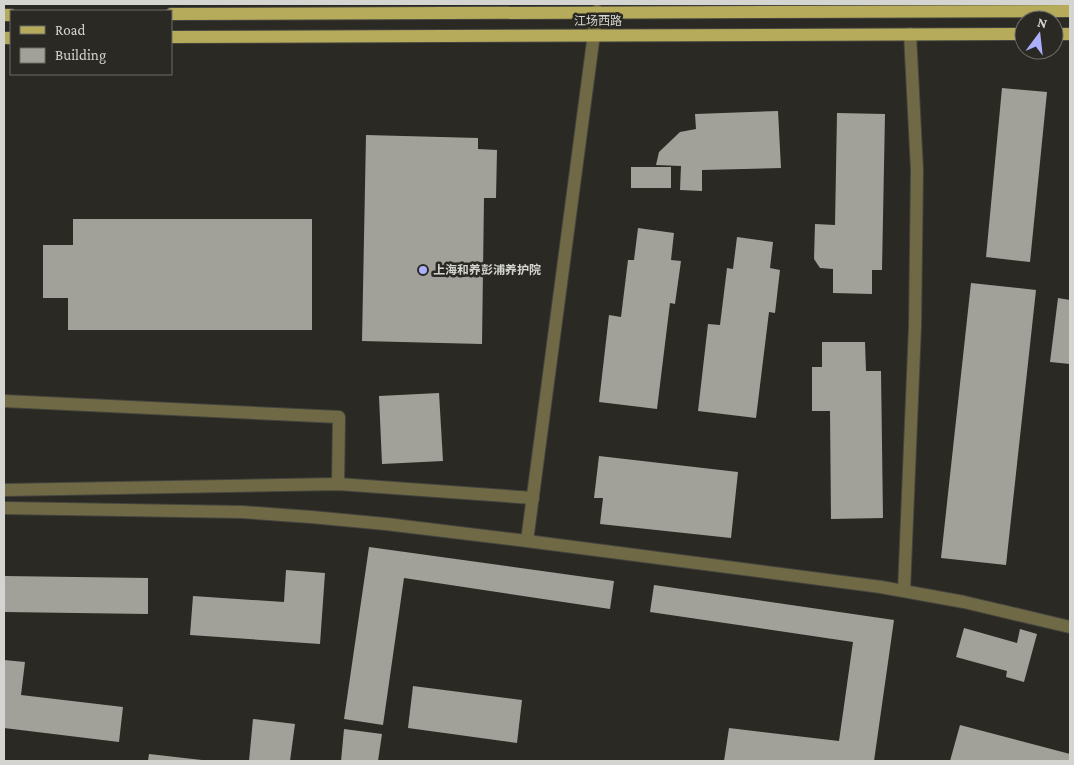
<svg xmlns="http://www.w3.org/2000/svg" width="1074" height="765" font-family="'Crimson Pro','Noto Sans SC',serif">
  <rect width="100%" height="100%" fill="#2a2923"/>
  <!-- building -->
  <g fill="#a2a199">
    <polygon points="1002,88 1047,92 1030,262 986,257"/>
    <polygon points="778,111 781,168 702,170 702,191 680,190 681,166 656,165 659,152 680,132 696,129 695,114"/>
    <polygon points="837,113 885,114 882,270 872,270 872,294 833,293 833,269 820,268 814,259 815,224 835,225"/>
    <polygon points="366,135 478,138 478,149 497,150 496,198 484,198 482,344 362,341"/>
    <rect x="631" y="167" width="40" height="21"/>
    <polygon points="73,219 312,219 312,330 68,330 68,298 43,298 43,245 73,245"/>
    <polygon points="638,228 674,233 671,260 681,261 675,304 670,303 657,409 599,402 609,315 621,317 628,260 634,260"/>
    <polygon points="737,237 773,242 770,268 780,270 775,313 769,312 756,418 698,411 708,324 720,325 727,268 733,269"/>
    <polygon points="971,283 1036,290 1006,565 941,558"/>
    <polygon points="1058,298 1070,300 1070,364 1050,362"/>
    <polygon points="822,342 865,342 866,371 881,371 883,518 831,519 830,411 812,411 812,367 822,367"/>
    <polygon points="439,393 443,461 382,464 379,396"/>
    <polygon points="599,456 738,472 731,538 600,524 603,498 594,498"/>
    <polygon points="369,547 614,581 610,609 404,578 383,725 344,719"/>
    <polygon points="286,570 325,573 320,644 190,635 193,596 284,602"/>
    <polygon points="4,576 148,578 148,614 4,612"/>
    <polygon points="654,585 894,620 874,761 724,761 729,728 839,741 853,642 650,612"/>
    <polygon points="964,628 1017,643 1020,629 1037,634 1024,682 1006,677 1007,671 956,657"/>
    <polygon points="4,660 25,662 21,695 123,707 119,742 4,728"/>
    <polygon points="413,686 522,700 517,743 408,728"/>
    <polygon points="253,719 295,724 290,761 249,761"/>
    <polygon points="960,725 1070,754 1070,761 950,761"/>
    <polygon points="344,729 382,734 378,761 341,761"/>
    <polygon points="149,754 202,760 202,761 148,761"/>
  </g>
  <g fill="none" stroke-linecap="round" stroke-linejoin="round">
    <defs>
      <g id="minor">
        <polyline points="4,401 339,417 338,484"/>
        <polyline points="4,490 338,484 533,498"/>
        <polyline points="4,508 242,512 311,517 386,524 527,541 881,587 964,602 1070,627"/>
        <polyline points="527,541 597,11"/>
        <polyline points="904,591 915,326 917,170 910,34"/>
      </g>
      <g id="major">
        <polyline points="171,14 1070,11"/>
        <polyline points="4,15 11,15"/>
        <polyline points="1054,34 1070,34"/>
        <polyline points="171,37 1024,34"/>
        <polyline points="4,38 11,38"/>
      </g>
    </defs>
    <!-- minor casing -->
    <use href="#minor" stroke="#45443f" stroke-width="14"/>
    <!-- major casing -->
    <use href="#major" stroke="#45443f" stroke-width="14"/>
    <!-- minor -->
    <use href="#minor" stroke="#6f6a45" stroke-width="12"/>
    <!-- major -->
    <use href="#major" stroke="#b5ab5a" stroke-width="12"/>
  </g>
  <!-- markers -->
  <circle fill="#acaffb" stroke="#2a2923" stroke-width="2" cx="423" cy="270" r="5"/>
  <g text-anchor="middle" dominant-baseline="central" stroke-width="5" stroke-linejoin="round" paint-order="stroke">
    <!-- street labels -->
    <g font-size="12" fill="#d4d4d0" stroke="#2a2923">
      <text x="598" y="21">江场西路</text>
    </g>
    <!-- poi labels -->
    <g font-size="12" font-weight="bold" fill="#d4d4d0" stroke="#2a2923" text-anchor="start">
      <text x="433" y="270">上海和养彭浦养护院</text>
    </g>
  </g>
  <!-- border -->
  <rect width="1074" height="765" fill="none" stroke="#d4d4d0" stroke-width="10"/>
  <!-- legend -->
  <rect x="10" y="10" width="162" height="65" fill="#2a2923" stroke="#6e6d68"/>
  <rect x="20" y="26" width="25" height="8" fill="#b5ab5a" stroke="#6e6d68"/>
  <text x="55" y="35" font-size="15" fill="#d4d4d0">Road</text>
  <rect x="20" y="48" width="25" height="15" fill="#a2a199" stroke="#6e6d68"/>
  <text x="55" y="60" font-size="15" fill="#d4d4d0">Building</text>
  <!-- north arrow -->
  <g transform="translate(1039 35) rotate(15)"><circle r="24" fill="#2a2923" stroke="#6e6d68"/>
  <path d="M0-4L9 19L0 12L-9 19Z" fill="#acaffb"/>
  <text y="-8" font-size="14" font-weight="bold" text-anchor="middle" fill="#d4d4d0">N</text>
  </g>
</svg>
